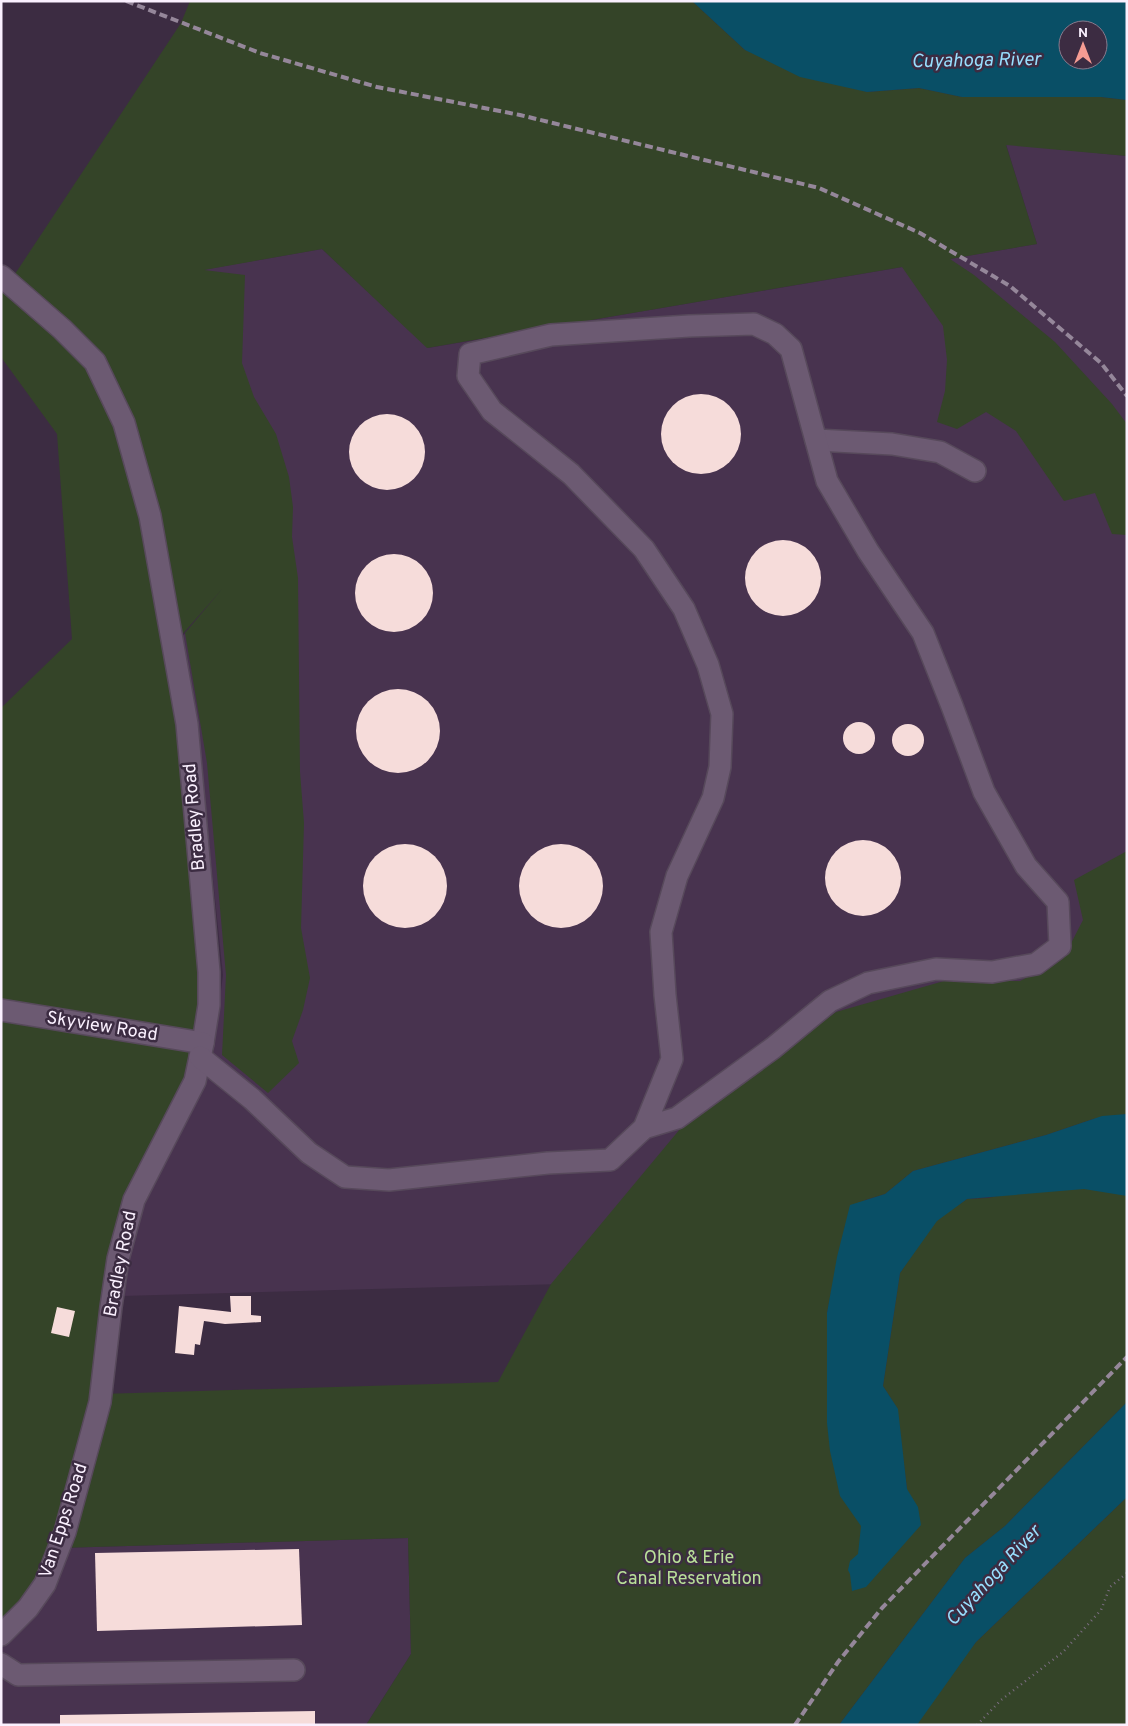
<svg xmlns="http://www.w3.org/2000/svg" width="1128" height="1726" font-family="Overpass,sans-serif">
  <rect width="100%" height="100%" fill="#3c2c42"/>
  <!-- built -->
  <g fill="#48334f">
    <polygon points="1006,144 1127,156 1127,1087 631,1282 121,1296 143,1202 212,1062 223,975 207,823 181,638 263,543 202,270 322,249 428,348 1037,244"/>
    <polygon points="408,1538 411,1654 366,1725 1,1725 1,1635 59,1548"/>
  </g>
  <!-- green -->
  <g fill="#344428">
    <polygon points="190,1 692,1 745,50 867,92 919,88 962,97 1101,97 1127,100 1127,156 1006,145 1037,244 950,259 974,275 1055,342 1112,404 1127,424 1127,535 1112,534 1095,493 1064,501 1016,431 986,412 957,429 937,422 945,391 947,360 943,326 902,267 427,348 322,249 204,270 245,275 242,363 254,397 276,434 289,477 293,507 292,537 298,578 300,772 304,823 301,928 310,978 303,1010 292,1041 299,1063 268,1093 222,1055 226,975 207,763 185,633 223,588 173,645 187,724 203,1043 142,1182 101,1394 498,1382 551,1284 680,1129 836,1012 944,981 1020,981 1063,959 1083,920 1074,880 1127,851 1127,1114 1093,1119 1046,1135 913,1171 885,1194 865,1200 845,1226 827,1313 828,1345 886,1563 898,1550 907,1489 897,1408 883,1386 900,1273 911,1256 935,1210 960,1204 967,1199 988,1198 1053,1184 1127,1190 1127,1402 1005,1526 965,1558 839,1725 366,1725 411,1654 408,1538 59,1548 1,1635 1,708 72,639 57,434 1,357 1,291 9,283 181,23"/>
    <polygon points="1127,1497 1127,1725 910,1725 976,1642"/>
  </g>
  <!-- water -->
  <g fill="#094f66" fill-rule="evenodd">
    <path d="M 692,1 L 1127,1 L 1127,100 L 1101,97 L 962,97 L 919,88 L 867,92 L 800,77 L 745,50 ZM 1068,30 L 1098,30 L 1098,60 L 1068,60 Z"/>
    <polygon points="1127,1114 1127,1196 1084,1189 967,1199 937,1221 900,1273 883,1386 898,1409 907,1489 918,1507 921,1525 866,1587 852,1591 850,1574 848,1570 850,1561 858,1554 861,1526 840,1496 830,1451 827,1423 827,1313 837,1257 850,1205 885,1194 913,1171 1046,1135 1102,1116"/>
    <polygon points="1127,1402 1127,1497 976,1642 917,1725 839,1725 965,1558 1005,1526"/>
  </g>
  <!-- building -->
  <g fill="#f6dcda">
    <circle cx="701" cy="434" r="40"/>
    <circle cx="387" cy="452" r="38"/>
    <circle cx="783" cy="578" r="38"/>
    <circle cx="394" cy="593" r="39"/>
    <circle cx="398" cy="731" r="42"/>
    <circle cx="859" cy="738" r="16"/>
    <circle cx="908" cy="740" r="16"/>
    <circle cx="863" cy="878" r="38"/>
    <circle cx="561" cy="886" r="42"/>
    <circle cx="405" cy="886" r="42"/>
    <polygon points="230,1296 251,1296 251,1315 261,1316 261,1322 225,1324 204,1321 200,1345 195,1344 194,1355 175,1353 179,1306 231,1312"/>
    <polygon points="57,1307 75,1311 69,1337 51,1333"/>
    <polygon points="299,1549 302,1625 97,1631 95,1553"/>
    <polygon points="315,1711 315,1725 60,1725 60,1715"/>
  </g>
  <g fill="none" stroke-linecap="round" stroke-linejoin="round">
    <defs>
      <g id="minor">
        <polyline points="1,276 62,329 95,362 124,423 150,516 187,724 209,972 209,1005 203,1043 195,1081 134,1200 118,1259 111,1307 100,1402 65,1532 45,1584 28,1608 1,1635"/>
        <polyline points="816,440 892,444 940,452 975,471"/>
        <polyline points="1,1010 203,1043"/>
        <polyline points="200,1057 252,1099 309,1153 345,1177 389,1180 548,1163 610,1160 644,1128 672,1059 665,995 661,932 677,876 713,798 720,767 722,714 708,665 684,609 644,549 571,474 492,411 468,376 470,354 551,335 689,326 754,324 775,334 791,349 827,481 868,551 923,633 952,706 984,792 1026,866 1058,902 1060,946 1036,964 992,972 936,969 868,983 830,1001 773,1048 677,1118 644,1128"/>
        <polyline points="1,1664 18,1675 294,1670"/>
      </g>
    </defs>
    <!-- minor casing -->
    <use href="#minor" stroke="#57495b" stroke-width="24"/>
    <!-- path -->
    <polyline stroke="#7b6d81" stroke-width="2.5" stroke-dasharray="1 4" stroke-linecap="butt" points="977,1725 1001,1700 1063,1652 1101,1610 1110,1587 1127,1573"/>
    <!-- minor -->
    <use href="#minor" stroke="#6c5a72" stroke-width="21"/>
    <!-- rail -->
    <g stroke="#95879a" stroke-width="4" stroke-dasharray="8 4" stroke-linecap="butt">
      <polyline points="126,1 260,53 377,87 520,115 819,188 920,233 1010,286 1101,363 1127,396"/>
      <polyline points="795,1725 838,1662 882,1608 1127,1357"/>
    </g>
  </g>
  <g text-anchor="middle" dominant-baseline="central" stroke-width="5" stroke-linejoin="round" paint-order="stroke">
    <!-- street labels -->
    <g font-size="18" fill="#faf0fe" stroke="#3c2c42">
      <text transform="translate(195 817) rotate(-95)">Bradley Road</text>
      <text transform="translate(102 1027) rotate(9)">Skyview Road</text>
      <text transform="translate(121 1264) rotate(-79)">Bradley Road</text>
      <text transform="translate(64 1521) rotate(-72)">Van Epps Road</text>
    </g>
    <!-- park labels -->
    <g font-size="18" fill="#b9e099" stroke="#3c2c42">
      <text x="689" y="1558">Ohio &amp; Erie<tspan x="689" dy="21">Canal Reservation</tspan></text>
    </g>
    <!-- water labels -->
    <g font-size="19" font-style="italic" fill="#98dffe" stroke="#3c2c42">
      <text transform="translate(976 61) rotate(-1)">Cuyahoga River</text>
      <text transform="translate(994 1576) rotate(-47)">Cuyahoga River</text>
    </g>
  </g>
  <!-- border -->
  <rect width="1128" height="1726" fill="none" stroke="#faf0fe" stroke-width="5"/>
  <!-- north arrow -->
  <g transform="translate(1083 45)"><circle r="24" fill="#3c2c42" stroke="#887a8d"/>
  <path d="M0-4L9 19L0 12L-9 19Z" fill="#f59c93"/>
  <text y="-8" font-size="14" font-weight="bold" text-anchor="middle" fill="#faf0fe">N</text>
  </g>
</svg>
